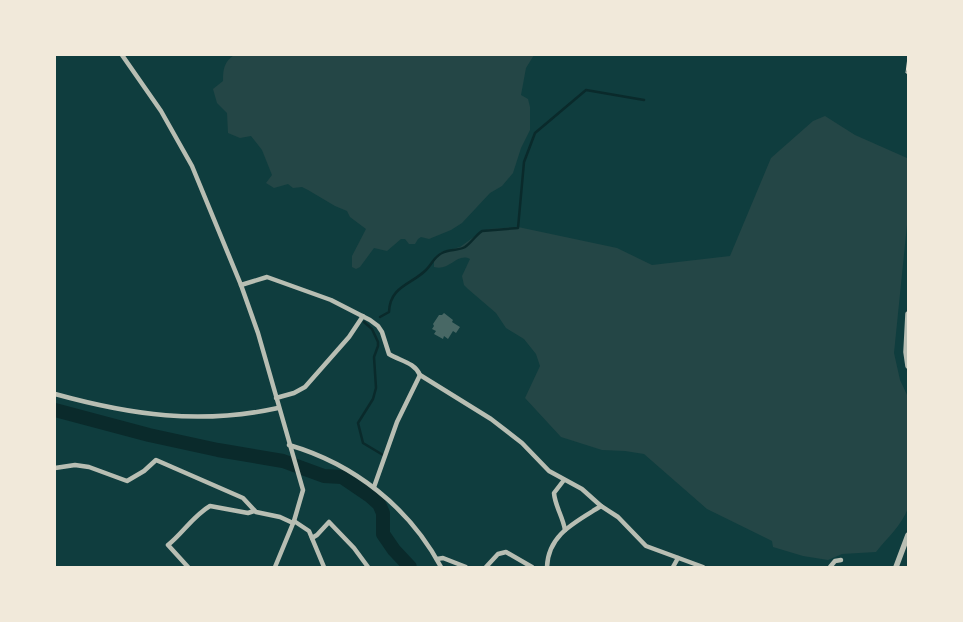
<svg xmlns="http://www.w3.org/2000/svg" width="963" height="622" font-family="'Sofia Sans Condensed',sans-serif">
  <rect width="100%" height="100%" fill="#0f3d3e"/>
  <!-- green -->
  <g fill="#244646">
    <path d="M 234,55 L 534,55 L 526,68 L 521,95 L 528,99 L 530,107 L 530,130 L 521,148 L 513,173 L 502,186 L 490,193 L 462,223 L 451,230 L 429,239 L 421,237 L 418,239 L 415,244 L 409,244 L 405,239 L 401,239 L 387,251 L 374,248 L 360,267 L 356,269 L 352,267 L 352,256 L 366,229 L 350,217 L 347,211 L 335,206 L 308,190 L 302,187 L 293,188 L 288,184 L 274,188 L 266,183 L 272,175 L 262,150 L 251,136 L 240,138 L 228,133 L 227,113 L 217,103 L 213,89 L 223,81 C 223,69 224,62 234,55 Z"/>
    <path d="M 825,116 L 855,135 L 907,158 L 908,162 L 908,215 L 894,353 L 900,380 L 908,397 L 908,508 C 902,525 887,538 876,552 L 842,554 L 828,560 L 803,556 L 773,547 L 772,541 L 707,509 L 644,454 L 625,451 L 602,450 L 561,437 L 525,398 L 540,366 L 536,354 L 524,339 L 506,328 L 496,313 L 468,289 L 464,285 L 462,276 L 470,259 C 457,252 449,272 434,267 L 434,261 L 441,252 L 460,247 L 478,234 L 489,229 L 518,227 L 617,248 L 652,265 L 730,256 L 771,158 L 813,121 Z"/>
  </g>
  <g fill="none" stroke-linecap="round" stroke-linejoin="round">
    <!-- stream -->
    <g stroke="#0a2a2b" stroke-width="2.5">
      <path d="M 380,317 L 389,312 C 390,286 411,285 426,270 C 432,264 434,257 442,253 C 449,249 458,251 465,247 C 471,243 476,235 482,231 L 518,228 L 524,162 L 535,133 L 586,90 L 644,100"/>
      <polyline points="364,322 372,329 378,342 378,346 374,357 376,388 373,399 358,423 363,443 383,455"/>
    </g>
    <!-- river -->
    <polyline stroke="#0a2a2b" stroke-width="14" points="55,410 149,435 218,450 283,461 324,476 342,477 370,496 379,504 383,513 383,534 394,550 410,567"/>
  </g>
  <!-- building -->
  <polygon fill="#486865" points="444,313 453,320 452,322 460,327 456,333 453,331 448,339 444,336 443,339 434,334 436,331 432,329 434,326 433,324 439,315 442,315"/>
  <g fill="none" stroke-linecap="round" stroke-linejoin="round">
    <!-- path -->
    <polyline stroke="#f1e9da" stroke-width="1" points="908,57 906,73 908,73"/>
    <!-- minor -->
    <g stroke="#b8beb3" stroke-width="4.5">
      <polyline points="122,55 161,111 192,166 241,285 258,333 303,490 294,521 275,567"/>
      <path d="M 241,285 L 267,277 L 331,300 L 370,320 L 378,326 L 382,332 L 389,354 C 400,361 414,362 420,375 L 491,419 L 522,443 L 549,471 L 582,489 L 601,506 L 618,517 L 646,546 L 703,567"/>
      <path d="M 55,394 C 131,415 200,425 278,408"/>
      <polyline points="276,398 294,393 305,387 349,337 363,316"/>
      <path d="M 289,445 C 354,464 409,507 441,567"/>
      <polyline points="55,468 75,465 89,467 127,481 144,471 156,460 243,498 256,512 280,517 293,523"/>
      <path d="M 564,480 L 554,493 C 555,506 563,517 565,530"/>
      <polyline points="374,487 397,422 420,375"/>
      <polyline points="294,521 309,531 324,567"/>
      <polyline points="312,538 317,535 329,522 354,548 368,567"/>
      <polyline points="437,559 443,558 466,567"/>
      <path d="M 188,567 L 168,545 C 183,533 193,516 210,506 L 248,513 L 254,511"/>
      <polyline points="486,567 498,554 506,552 532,567"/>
      <path d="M 547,567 C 548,534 576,522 601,506"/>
      <polyline points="673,567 678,558"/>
      <polyline points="830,567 835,561 841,560"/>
    </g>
    <!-- tertiary -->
    <g stroke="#b8beb3" stroke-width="5.5">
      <polyline points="908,314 906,352 908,366"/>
      <polyline points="896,567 908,535"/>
    </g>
  </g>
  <!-- border -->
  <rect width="963" height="622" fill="none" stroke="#f1e9da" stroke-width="112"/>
</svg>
